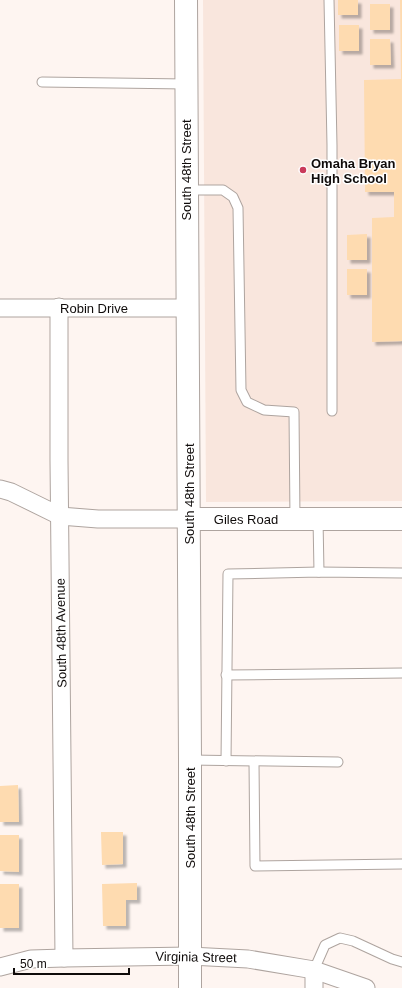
<svg xmlns="http://www.w3.org/2000/svg" width="402" height="988" font-family="Helvetica,sans-serif">
  <defs>
    <filter id="shadow"><feDropShadow dx="3.5" dy="3.5" stdDeviation="1" flood-color="#0004"/></filter>
  </defs>
  <rect width="100%" height="100%" fill="#fef5f1"/>
  <!-- built -->
  <polygon fill="#f9e6dd" points="203,0 402,0 402,501 206,502"/>
  <!-- building -->
  <g fill="#fedbb0" filter="url(#shadow)">
    <rect x="338" y="0" width="20" height="15"/>
    <polygon points="400,0 402,0 402,341 372,342 372,218 394,217 394,192 365,192 364,80 401,79"/>
    <rect x="370" y="4" width="20" height="26"/>
    <rect x="339" y="25" width="20" height="26"/>
    <polygon points="370,39 390,39 391,65 370,65"/>
    <polygon points="367,234 367,260 347,260 347,235"/>
    <rect x="347" y="269" width="20" height="26"/>
    <polygon points="18,785 19,822 0,822 0,786"/>
    <polygon points="101,832 123,832 123,864 102,865"/>
    <polygon points="0,835 19,835 19,872 0,871"/>
    <polygon points="137,883 137,900 126,900 126,926 103,926 102,884"/>
    <rect x="0" y="884" width="19" height="44"/>
  </g>
  <g fill="none" stroke-linecap="round" stroke-linejoin="round">
    <defs>
      <g id="service">
        <polyline points="329,0 332,145 332,411"/>
        <polyline points="42,82 186,84"/>
        <polyline points="187,190 223,190 233,197 238,208 241,390 247,402 264,410 294,412 295,519"/>
        <polyline points="318,519 319,572"/>
        <polyline points="226,675 402,673"/>
        <polyline points="190,760 338,762"/>
        <polyline points="226,761 228,574 319,572 402,573"/>
        <polyline points="254,762 255,866 402,864"/>
        <polyline points="314,970 325,945 340,938 353,941 392,959 402,962"/>
      </g>
      <g id="minor">
        <polyline points="59,307 59,460 64,958"/>
        <polyline points="0,308 188,308"/>
        <polyline points="0,489 11,492 60,516 98,519 189,519"/>
        <polyline points="0,967 31,959 64,958 190,956 248,959 314,970 366,988"/>
        <polyline points="314,988 314,970"/>
      </g>
      <g id="tertiary">
        <polyline points="186,0 190,760 190,988"/>
        <polyline points="189,519 402,519"/>
      </g>
    </defs>
    <!-- service casing -->
    <use href="#service" stroke="#aea49f" stroke-width="11"/>
    <!-- minor casing -->
    <use href="#minor" stroke="#aea49f" stroke-width="19"/>
    <!-- tertiary casing -->
    <use href="#tertiary" stroke="#aea49f" stroke-width="24"/>
    <!-- service -->
    <use href="#service" stroke="#fff" stroke-width="9"/>
    <!-- minor -->
    <use href="#minor" stroke="#fff" stroke-width="17"/>
    <!-- tertiary -->
    <use href="#tertiary" stroke="#fff" stroke-width="22"/>
  </g>
  <!-- markers -->
  <circle fill="#ca3a5a" stroke="#fff" stroke-width="1.5" cx="303" cy="170" r="4"/>
  <g text-anchor="middle" dominant-baseline="central" stroke-width="3" stroke-linejoin="round" paint-order="stroke">
    <!-- poi labels -->
    <g font-size="13" font-weight="bold" fill="#0f0b0a" stroke="#fff" text-anchor="start">
      <text x="311" y="163">Omaha Bryan<tspan x="311" dy="15">High School</tspan></text>
    </g>
    <!-- street labels -->
    <g font-size="13" fill="#0f0b0a" stroke="#fff">
      <text transform="translate(186 170) rotate(-90)">South 48th Street</text>
      <text x="94" y="308">Robin Drive</text>
      <text transform="translate(189 494) rotate(-90)">South 48th Street</text>
      <text x="246" y="519">Giles Road</text>
      <text transform="translate(61 633) rotate(-91)">South 48th Avenue</text>
      <text transform="translate(190 818) rotate(-90)">South 48th Street</text>
      <text transform="translate(196 957) rotate(1)">Virginia Street</text>
    </g>
  </g>
  <!-- scale -->
  <path d="M14 968v6h115v-6" fill="none" stroke="#0f0b0a" stroke-width="2"/>
  <text x="20" y="968" font-size="12" fill="#0f0b0a" stroke="#ffffff" stroke-width="3" paint-order="stroke">50 m</text>
</svg>
